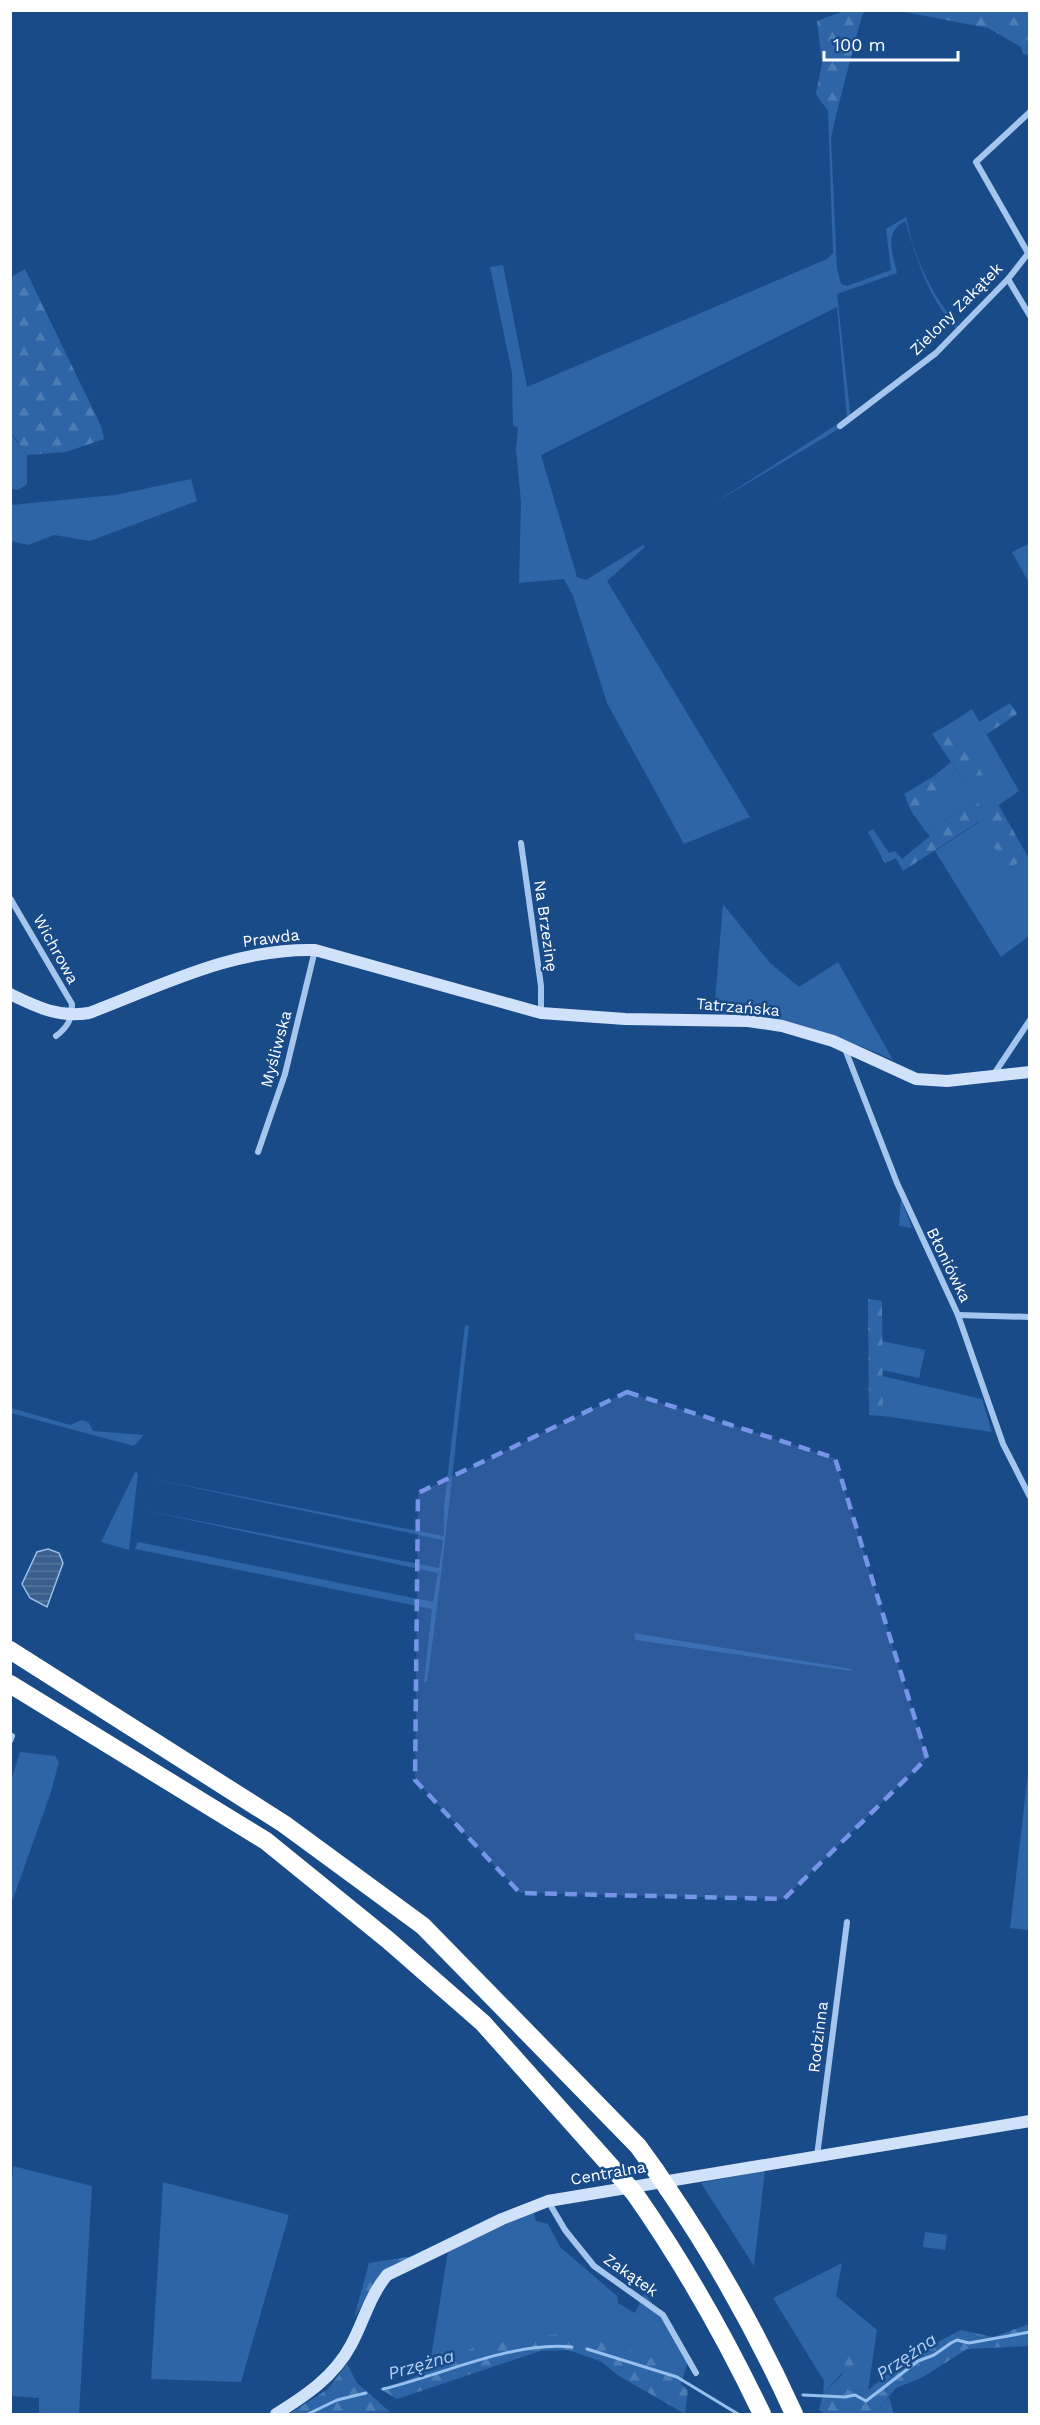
<svg xmlns="http://www.w3.org/2000/svg" width="1040" height="2425" font-family="'Work Sans',sans-serif">
  <defs>
    <pattern id="forest-firs" width="22" height="20" patternUnits="userSpaceOnUse" patternTransform="scale(1.5)"><rect width="22" height="20" fill="#2d65a7"/><path d="M5 1l3.5 6h-7zM16 11l3.5 6h-7z" fill="#4c7cb4"/></pattern>
    <pattern id="water-rules" width="6" height="5" patternUnits="userSpaceOnUse" patternTransform="scale(1.5)"><rect width="6" height="5" fill="#3a5f8c"/><path d="M0 2.5h6" fill="none" stroke="#58779d"/></pattern>
  </defs>
  <rect width="100%" height="100%" fill="#1a4b89"/>
  <!-- grass -->
  <g fill="#2d65a7">
    <path d="M 828,111 L 837,111 L 831,138 L 837,269 L 841,284 L 847,286 L 891,270 L 886,229 L 906,217 C 915,261 933,298 962,331 L 960,333 C 925,293 921,269 905,221 C 883,233 893,253 897,273 L 837,294 L 851,421 L 847,424 L 713,504 L 847,418 L 837,307 L 541,455 L 577,577 L 586,580 L 643,545 L 645,547 L 607,581 L 750,817 L 684,844 L 607,703 L 573,596 L 564,579 L 519,583 L 521,502 L 516,449 L 518,427 L 513,426 L 512,373 L 490,267 L 503,265 L 527,387 L 827,259 L 833,253 Z"/>
    <polygon points="10,433 27,455 27,484 19,490 11,489"/>
    <polygon points="191,479 197,501 90,541 54,535 28,545 11,541 11,505 115,495"/>
    <polygon points="1029,544 1029,583 1012,552"/>
    <polygon points="972,709 1019,791 987,813 976,801 926,832 911,811 943,790 934,776 951,762 966,784 982,776 954,721"/>
    <polygon points="979,822 1008,869 1028,857 1030,859 1029,936 1001,957 935,851"/>
    <path d="M 723,904 L 770,963 L 799,987 L 838,962 L 893,1060 C 830,1032 784,1016 714,1013 Z"/>
    <polygon points="901,1198 912,1228 899,1226"/>
    <path d="M 465,1325 L 469,1326 C 455,1445 444,1564 427,1682 L 424,1682 L 432,1609 L 135,1549 L 138,1542 L 433,1602 L 438,1573 L 143,1510 L 439,1568 L 443,1540 L 147,1478 L 444,1536 L 444,1507 Z"/>
    <polygon points="882,1341 925,1350 919,1378 882,1370"/>
    <polygon points="882,1376 982,1399 992,1432 883,1416"/>
    <polygon points="11,1408 70,1425 82,1420 89,1423 93,1431 144,1435 134,1446 11,1413"/>
    <polygon points="135,1472 138,1473 129,1550 101,1542"/>
    <polygon points="634,1633 852,1669 851,1671 635,1640"/>
    <polygon points="20,1752 55,1756 59,1762 51,1792 13,1899 11,1900 11,1781"/>
    <polygon points="1029,1764 1030,1930 1029,1930 1010,1928"/>
    <polygon points="13,2166 92,2186 79,2414 39,2414 39,2398 11,2396 10,2210"/>
    <polygon points="765,2170 754,2266 701,2183"/>
    <polygon points="163,2182 289,2215 241,2382 151,2379"/>
    <polygon points="533,2211 536,2221 548,2224 560,2247 617,2296 618,2303 635,2313 645,2292 688,2361 685,2371 653,2359 489,2340 429,2370 448,2251"/>
    <polygon points="925,2232 947,2235 945,2250 923,2247"/>
    <polygon points="842,2263 836,2296 877,2330 868,2391 848,2390 860,2353 823,2394 824,2381 773,2298"/>
    <polygon points="889,2397 894,2414 872,2414 874,2414"/>
  </g>
  <!-- forest -->
  <g fill="url(#forest-firs)">
    <polygon points="844,11 866,11 862,15 837,111 828,111 816,94 822,63 817,21"/>
    <polygon points="899,11 1029,11 1029,55 1023,54 1021,47 988,28"/>
    <polygon points="25,269 101,426 104,439 66,452 27,455 11,433 11,277"/>
    <polygon points="1010,703 1017,714 987,734 979,722"/>
    <polygon points="954,721 983,776 966,784 932,734"/>
    <polygon points="934,776 944,790 911,811 904,794"/>
    <polygon points="976,801 987,813 998,804 1028,857 1008,869 978,822 903,871 896,858 885,863 868,832 873,829 889,853 895,851 902,859 930,836 926,832"/>
    <polygon points="868,1299 882,1301 883,1416 869,1415"/>
    <polygon points="413,2256 381,2276 354,2318 369,2263"/>
    <polygon points="1029,2324 1029,2346 967,2349 923,2377 896,2388 874,2414 825,2414 819,2410 823,2394 842,2375 850,2347 861,2353 848,2390 867,2391 909,2357 961,2330 993,2337"/>
    <polygon points="562,2334 604,2339 685,2371 681,2384 688,2390 685,2414 619,2376 600,2361 568,2350 540,2351 397,2399 380,2389 408,2380 489,2340"/>
    <polygon points="347,2364 357,2383 390,2412 289,2414 328,2389"/>
  </g>
  <!-- water -->
  <polygon fill="url(#water-rules)" stroke="#97c0ef" stroke-width="1.5" points="48,1549 59,1553 63,1563 47,1607 30,1598 22,1584 37,1552"/>
  <g fill="none" stroke-linecap="round" stroke-linejoin="round">
    <!-- stream -->
    <g stroke="#97c0ef" stroke-width="3">
      <polyline points="587,2349 677,2377 738,2414"/>
      <path d="M 383,2389 C 442,2375 512,2341 572,2347"/>
      <polyline points="803,2395 845,2397 855,2395 866,2401 918,2361 934,2355 951,2343 957,2340 969,2343 1030,2332"/>
      <polyline points="308,2414 337,2400 366,2393"/>
    </g>
    <!-- street -->
    <g stroke="#a4c5ed" stroke-width="6">
      <polyline points="1028,253 976,162 1030,112"/>
      <polyline points="1008,279 1030,316"/>
      <polyline points="840,426 936,353 1008,279 1030,251"/>
      <polyline points="521,843 541,986 541,1013"/>
      <path d="M 10,898 L 72,1004 C 72,1019 68,1027 56,1036"/>
      <polyline points="845,1049 897,1183 958,1315 1003,1444 1030,1497"/>
      <polyline points="994,1074 1030,1020"/>
      <polyline points="258,1152 285,1074 315,950"/>
      <polyline points="958,1315 1030,1317"/>
      <polyline points="10,1741 12,1736"/>
      <polyline points="817,2156 847,1922"/>
      <polyline points="548,2201 565,2230 594,2266 663,2315 696,2373"/>
    </g>
    <!-- secondary -->
    <g stroke="#d0e2f9" stroke-width="12">
      <path d="M 10,994 C 37,1007 59,1018 89,1013 C 163,985 234,948 315,950 L 541,1013 L 625,1019 L 748,1021 L 782,1026 L 833,1041 L 916,1079 L 947,1081 L 1030,1072"/>
      <path d="M 276,2414 C 305,2396 334,2377 351,2345 C 364,2321 369,2297 387,2275 L 502,2219 L 548,2201 L 1030,2121"/>
    </g>
    <!-- highway -->
    <g stroke="#fff" stroke-width="18">
      <polyline points="10,1650 284,1824 423,1926 638,2146 656,2171"/>
      <polyline points="10,1684 266,1841 388,1940 483,2023 623,2180"/>
      <path d="M 668,2189 C 717,2261 758,2335 794,2414"/>
      <path d="M 635,2194 C 684,2264 725,2337 762,2414"/>
    </g>
    <!-- highway-bridge -->
    <g stroke="#fff" stroke-width="18">
      <polyline points="656,2171 668,2189"/>
      <polyline points="623,2180 635,2194"/>
    </g>
  </g>
  <!-- marked area -->
  <path fill="#7795e8" fill-opacity="0.2" stroke="#7795e8" stroke-width="4.5" stroke-dasharray="12 8" stroke-linejoin="round" d="M 627,1392 L 835,1458 L 927,1758 L 784,1899 L 520,1893 L 415,1780 L 418,1493 Z"/>
  <g text-anchor="middle" dominant-baseline="central" stroke-width="5" stroke-linejoin="round" paint-order="stroke">
    <!-- street labels -->
    <g font-size="16" fill="#fff" stroke="#1a4b89">
      <text transform="translate(956 309) rotate(-45)">Zielony Zakątek</text>
      <text transform="translate(546 926) rotate(82)">Na Brzezinę</text>
      <text transform="translate(271 938) rotate(-7)">Prawda</text>
      <text transform="translate(56 949) rotate(61)">Wichrowa</text>
      <text transform="translate(738 1007) rotate(5)">Tatrzańska</text>
      <text transform="translate(276 1049) rotate(-75)">Myśliwska</text>
      <text transform="translate(949 1265) rotate(64)">Błoniówka</text>
      <text transform="translate(818 2037) rotate(-83)">Rodzinna</text>
      <text transform="translate(608 2173) rotate(-10)">Centralna</text>
      <text transform="translate(631 2275) rotate(35)">Zakątek</text>
    </g>
    <!-- water labels -->
    <g font-size="18" font-style="italic" fill="#b0cff4" stroke="#1a4b89">
      <text transform="translate(906 2356) rotate(-34)">Przężna</text>
      <text transform="translate(421 2364) rotate(-16)">Przężna</text>
    </g>
  </g>
  <!-- border -->
  <rect width="1040" height="2425" fill="none" stroke="#ffffff" stroke-width="24"/>
  <!-- scale -->
  <path d="M824 51v9h134v-9" fill="none" stroke="#ffffff" stroke-width="3"/>
  <text x="833" y="51" font-size="18" fill="#ffffff" stroke="#1a4b89" stroke-width="4.5" paint-order="stroke">100 m</text>
</svg>
